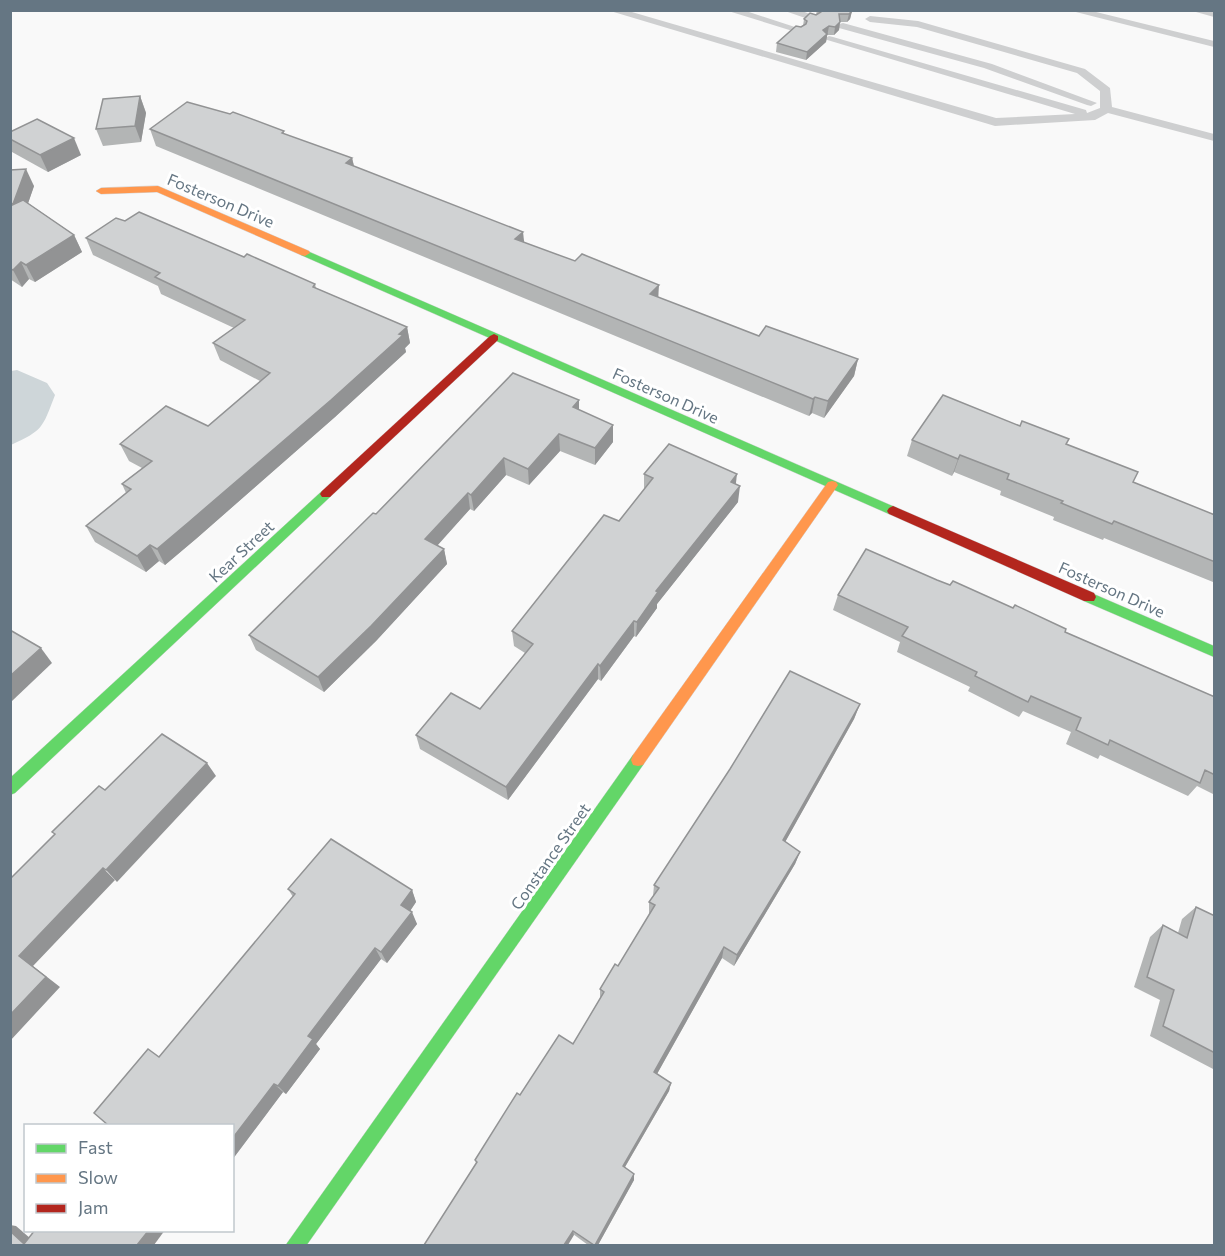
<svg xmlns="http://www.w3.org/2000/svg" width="1225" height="1256" font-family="Commissioner,sans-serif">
  <rect width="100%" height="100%" fill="#f9f9f9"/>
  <!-- water -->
  <path fill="#ced6d9" d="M 17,370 L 47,383 L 55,395 C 42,429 43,430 11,445 L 11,371 Z"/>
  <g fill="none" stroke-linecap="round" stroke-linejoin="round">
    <defs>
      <g id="fast">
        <polygon points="305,250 897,508 899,511 897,514 889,514 301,255 300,253"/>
        <polygon points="326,489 332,494 330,497 15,793 10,795 10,778 322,491"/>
        <polygon points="1089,592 1214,646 1214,657 1084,601 1082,597 1084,593"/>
        <polygon points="638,754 643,755 645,760 643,765 306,1246 285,1246 633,755"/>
      </g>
      <g id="slow">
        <polygon points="158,186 309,251 310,253 305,256 301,255 157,192 101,194 96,191 101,188"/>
        <polygon points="832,481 836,482 838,485 836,488 643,765 638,766 633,765 631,760 633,755 828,482"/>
      </g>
      <g id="jam">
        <polygon points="494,334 498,336 498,340 330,497 322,497 320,494 322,491 490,336"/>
        <polygon points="893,506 1094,593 1096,597 1094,601 1084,601 889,514 887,511 889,508"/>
      </g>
    </defs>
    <!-- fast casing -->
    <use href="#fast" stroke="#d5d6d7" stroke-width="1"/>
    <!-- slow casing -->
    <use href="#slow" stroke="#d5d6d7" stroke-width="1"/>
    <!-- jam casing -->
    <use href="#jam" stroke="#d5d6d7" stroke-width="1"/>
    <!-- lane -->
    <g fill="#cecfd0" fill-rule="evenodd">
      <polygon points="607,10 625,10 996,118 1075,114 824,39 829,36 833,37 1086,110 1087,113 1100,108 1100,91 1077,73 917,27 870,22 865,19 870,16 918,21 1085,69 1110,88 1112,107 1214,134 1214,141 1108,113 1095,120 995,126"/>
      <polygon points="725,10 743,10 804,30 799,33"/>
      <polygon points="782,10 800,10 819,18 814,21"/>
      <polygon points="1068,10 1088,10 1214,41 1214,47"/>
      <polygon points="1195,10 1214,11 1214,17 1196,12"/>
      <polygon points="843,23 992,64 1097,103 1091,106 1087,105 984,68 839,28 839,24"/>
    </g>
    <!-- fast -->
    <use href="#fast" fill="#63d668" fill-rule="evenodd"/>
    <!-- slow -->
    <use href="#slow" fill="#ff974d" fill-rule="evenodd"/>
    <!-- jam -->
    <use href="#jam" fill="#b3261e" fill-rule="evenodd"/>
  </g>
  <!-- wall -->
  <g fill="#b3b5b5">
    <polygon points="817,10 852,11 850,19 847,22 840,22 839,30 834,35 827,35 826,42 806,60 776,52 777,43 803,26 804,19 816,15"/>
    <polygon points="140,96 146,113 141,142 103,146 96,129"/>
    <polygon points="230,114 284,131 284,134 352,158 354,166 524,242 658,297 759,336 858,359 854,376 824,418 812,413 809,416 156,146 150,129"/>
    <polygon points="10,132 81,155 48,172 12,152 10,149"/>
    <polygon points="10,170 34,186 28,203 74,235 82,252 35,282 29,279 22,287 10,279"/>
    <polygon points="125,221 244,257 315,284 316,288 407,327 410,343 405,348 406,352 335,417 197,538 165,565 159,561 146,572 95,542 86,526 126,493 122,484 142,468 129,461 120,444 208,426 260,381 220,360 213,343 234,328 161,294 158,286 93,255 86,238"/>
    <polygon points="579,400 579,410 613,442 595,465 560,451 529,485 506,475 474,511 470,509 437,545 444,549 447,564 376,641 324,692 256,650 249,635 376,514"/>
    <polygon points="1020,426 1067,444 1133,482 1215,515 1215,580 1213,582 1104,538 1103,540 1053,520 1054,517 1000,495 1001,491 954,472 952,476 907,456 912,440"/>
    <polygon points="644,474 736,484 738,502 657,604 657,608 636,637 634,636 601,681 598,679 508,800 420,749 416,735 480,709 525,653 514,646 512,631 619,521 644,490"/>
    <polygon points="937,580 1065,632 1215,697 1215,795 1197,786 1188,796 1100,755 1098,759 1066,744 1071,732 1023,711 1019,717 968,691 970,687 897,652 900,642 833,610 838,595"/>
    <polygon points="860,704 854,719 785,842 800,852 795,864 734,966 722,958 657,1074 671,1083 669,1091 625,1167 634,1180 598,1245 588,1245 476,1163 475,1160 573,1044 600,999 600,989 618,966 650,914 649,913 649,902 653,896 654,885"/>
    <polygon points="288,889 412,890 416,902 410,911 417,924 387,963 381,959 316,1044 320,1049 286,1094 283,1092 232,1160 232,1125 159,1057 293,897"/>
    <polygon points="1196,907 1215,916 1215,1070 1150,1036 1160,1000 1134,987 1150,937 1163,925 1178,933 1182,919"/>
  </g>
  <!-- shaded-wall -->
  <g fill="#929394">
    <polygon points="852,11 850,19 847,22 849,14"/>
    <polygon points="840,22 839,30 834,35 835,27"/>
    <polygon points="829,26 826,42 806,60 807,52 823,30"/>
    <polygon points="140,96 146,113 141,142 135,126"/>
    <polygon points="74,138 81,155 48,172 40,155"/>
    <polygon points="352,158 356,175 346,163"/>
    <polygon points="26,169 34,186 22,221 13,204"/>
    <polygon points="523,232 525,249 515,239"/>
    <polygon points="74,235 82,252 35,282 26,265"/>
    <polygon points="21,262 29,279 22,287 13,270"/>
    <polygon points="659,285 658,302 650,294"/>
    <polygon points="407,327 410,343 405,348 406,352 335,417 197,538 165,565 157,549"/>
    <polygon points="858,359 854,376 824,418 828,401"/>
    <polygon points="815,397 812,413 809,416 813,399"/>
    <polygon points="579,400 579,417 573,407"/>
    <polygon points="613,425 613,442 595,465 595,448"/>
    <polygon points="559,434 560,451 529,485 528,469"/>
    <polygon points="960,455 954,472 952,476 958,459"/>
    <polygon points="504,458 506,475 474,511 471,495"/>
    <polygon points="737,474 735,491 731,482"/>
    <polygon points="740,486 738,502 657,604 657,608 636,637 637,622 656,591"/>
    <polygon points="468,493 470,509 429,555 425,539"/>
    <polygon points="150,545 159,561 146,572 137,556"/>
    <polygon points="444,549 447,564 376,641 324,692 318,677"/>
    <polygon points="634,621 634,636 601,681 600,666"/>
    <polygon points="41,648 52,663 12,701 10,698 10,676"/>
    <polygon points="598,664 598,679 508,800 506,787"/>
    <polygon points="860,704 854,719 779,853 783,840"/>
    <polygon points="207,763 216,776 117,882 106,870"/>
    <polygon points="800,852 795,864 734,966 737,955"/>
    <polygon points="103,868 115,880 33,966 60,987 10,1041 10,1015 19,956"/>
    <polygon points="412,890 416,902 406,917 401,905"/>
    <polygon points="412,912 417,924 387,963 381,952"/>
    <polygon points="724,947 722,958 653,1081 654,1072"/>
    <polygon points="375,948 381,959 316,1044 320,1049 286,1094 278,1086 308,1036"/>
    <polygon points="671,1083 669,1091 622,1172 623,1166"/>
    <polygon points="274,1084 283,1092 232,1160 232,1139"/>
    <polygon points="634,1174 634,1180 598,1245 595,1245"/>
    <polygon points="10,1225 16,1226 38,1245 24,1244 10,1231"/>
    <polygon points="149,1230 165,1230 154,1245 137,1245"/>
    <polygon points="573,1231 574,1235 568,1245 564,1245"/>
  </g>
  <!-- building -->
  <g fill="#d0d2d3" stroke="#929394" stroke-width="1.5">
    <polygon points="822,10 852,11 849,14 839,14 840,22 835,27 829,26 823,30 827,34 807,52 777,43 796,26 801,27 806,24 807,21 804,19 810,13 816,15 821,12"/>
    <polygon points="140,96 135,126 96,129 103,99"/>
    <polygon points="187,102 230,114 233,112 284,131 282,133 352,158 346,163 523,232 515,239 575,261 582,254 659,285 650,294 697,312 759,336 766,326 858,359 828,401 815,397 813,399 150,129"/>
    <polygon points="37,119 74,138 40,155 10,139 10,132"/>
    <polygon points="26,169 13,204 10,203 10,170"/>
    <polygon points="23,200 74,235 26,265 21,262 13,270 10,268 10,206"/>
    <polygon points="139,212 244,257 247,254 315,284 313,287 407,327 399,334 403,335 331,400 189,522 157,549 150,545 137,556 86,526 131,489 122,484 152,461 120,444 166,406 208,426 270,373 213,343 245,320 155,277 160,273 86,238 116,218 125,221"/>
    <polygon points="513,373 579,400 573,407 613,425 595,448 559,434 528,469 504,458 471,495 468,493 425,539 444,549 371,626 318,677 249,635 373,513 376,514"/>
    <polygon points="943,395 1020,426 1022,421 1069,439 1066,444 1138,472 1133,482 1215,515 1215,562 1114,521 1112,524 1061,503 1063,501 1007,479 1009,474 960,455 958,459 912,440"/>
    <polygon points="669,444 737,474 731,482 740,486 656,591 658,592 637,622 634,621 600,666 598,664 506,787 416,735 451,693 480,709 533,644 512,631 604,515 619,521 653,478 644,474"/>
    <polygon points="866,549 937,580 950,585 953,581 1013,608 1015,605 1066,629 1065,632 1215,697 1215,775 1205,770 1200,783 1110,740 1108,745 1076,730 1081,718 1031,696 1028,702 975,676 977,672 902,636 908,627 838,595"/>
    <polygon points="10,630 41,648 10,676"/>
    <polygon points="790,671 860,704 783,840 800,852 737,955 724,947 654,1072 671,1083 623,1166 634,1174 595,1245 594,1245 573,1231 564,1245 424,1245 477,1162 475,1160 517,1093 520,1095 559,1035 573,1044 604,992 600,989 615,964 618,966 655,905 649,902 659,888 654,885 730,769"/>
    <polygon points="162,734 207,763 106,870 103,868 19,956 46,977 10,1015 10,879 55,834 52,832 99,786 105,790"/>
    <polygon points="331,839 412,890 401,905 412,912 381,952 375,948 308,1036 313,1039 278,1086 274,1084 232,1139 232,1125 108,1125 94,1113 148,1049 159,1057 295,894 288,889"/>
    <polygon points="1196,907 1215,916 1215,1053 1163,1026 1174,990 1147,977 1163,925 1187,938"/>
    <polygon points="35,1230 149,1230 137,1245 10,1245 10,1231 24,1244"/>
  </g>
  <g text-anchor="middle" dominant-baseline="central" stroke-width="6" stroke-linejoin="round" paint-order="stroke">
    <!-- street labels -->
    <g font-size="16" fill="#657683" stroke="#fff">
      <text transform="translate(221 200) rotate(23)">Fosterson Drive</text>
      <text transform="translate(666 395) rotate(24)">Fosterson Drive</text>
      <text transform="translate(241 551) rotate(-43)">Kear Street</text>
      <text transform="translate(1112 589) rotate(24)">Fosterson Drive</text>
      <text transform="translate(550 856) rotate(-55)">Constance Street</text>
    </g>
  </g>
  <!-- border -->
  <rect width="1225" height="1256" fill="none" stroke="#657683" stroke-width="24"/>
  <!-- legend -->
  <rect x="24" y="1124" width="210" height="108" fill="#ffffff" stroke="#c1c8cd" stroke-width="1.5"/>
  <rect x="36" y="1144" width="30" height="9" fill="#63d668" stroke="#c1c8cd" stroke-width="1.5"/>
  <text x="78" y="1154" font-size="18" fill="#657683">Fast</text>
  <rect x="36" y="1174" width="30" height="9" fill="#ff974d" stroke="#c1c8cd" stroke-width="1.5"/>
  <text x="78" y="1184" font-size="18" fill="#657683">Slow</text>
  <rect x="36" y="1204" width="30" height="9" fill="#b3261e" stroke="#c1c8cd" stroke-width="1.5"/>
  <text x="78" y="1214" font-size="18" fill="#657683">Jam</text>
</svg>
